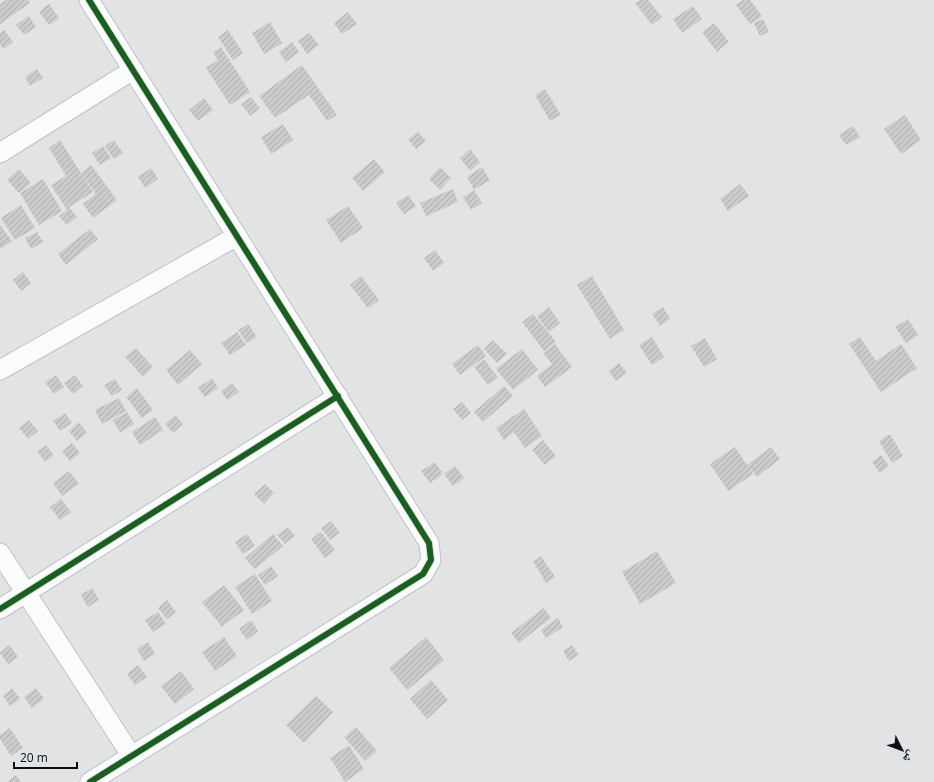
<svg xmlns="http://www.w3.org/2000/svg" width="934" height="782" font-family="'Open Sans','Noto Naskh Arabic',sans-serif">
  <defs>
    <pattern id="building-hatch" width="6" height="6" patternUnits="userSpaceOnUse"><rect width="6" height="6" fill="#cbcbcc"/><path d="M-1 1l2-2M0 6l6-6M5 7l2-2" fill="none" stroke="#adadae"/></pattern>
  </defs>
  <rect width="100%" height="100%" fill="#e1e3e5"/>
  <!-- building -->
  <g fill="url(#building-hatch)">
    <polygon points="6,0 28,0 30,3 0,24 0,4"/>
    <polygon points="640,0 648,0 662,17 652,25 635,3"/>
    <polygon points="743,0 750,0 762,16 750,24 736,5"/>
    <polygon points="49,4 59,18 49,25 39,12"/>
    <polygon points="693,6 702,19 682,33 673,19"/>
    <polygon points="348,12 357,24 342,34 334,23"/>
    <polygon points="29,16 36,27 24,35 16,25"/>
    <polygon points="763,19 769,32 760,36 754,23"/>
    <polygon points="270,22 282,43 264,54 252,33"/>
    <polygon points="714,23 729,42 717,52 702,32"/>
    <polygon points="4,30 13,42 3,49 0,44 0,33"/>
    <polygon points="228,30 243,53 233,60 218,37"/>
    <polygon points="309,33 319,45 307,54 298,41"/>
    <polygon points="292,42 299,52 286,62 279,52"/>
    <polygon points="221,47 250,92 230,105 206,68 218,60 213,52"/>
    <polygon points="302,65 337,115 327,121 309,95 275,118 259,96"/>
    <polygon points="37,69 43,78 30,86 25,77"/>
    <polygon points="545,89 561,115 550,121 535,95"/>
    <polygon points="251,97 260,108 250,116 241,104"/>
    <polygon points="204,98 213,110 198,121 189,110"/>
    <polygon points="905,115 921,140 901,154 884,129"/>
    <polygon points="283,124 293,140 271,154 261,137"/>
    <polygon points="853,126 860,137 846,145 839,135"/>
    <polygon points="418,132 426,141 416,149 408,139"/>
    <polygon points="60,140 93,192 69,207 77,217 67,225 59,216 67,210 51,185 66,176 49,148"/>
    <polygon points="114,140 123,153 114,159 105,146"/>
    <polygon points="103,146 111,158 100,165 92,153"/>
    <polygon points="470,149 480,162 470,171 460,158"/>
    <polygon points="374,159 385,172 363,191 352,178"/>
    <polygon points="91,165 117,200 93,218 83,204 96,194 81,173"/>
    <polygon points="440,167 451,178 440,190 429,179"/>
    <polygon points="482,167 490,180 474,190 467,177"/>
    <polygon points="151,168 158,179 145,188 138,177"/>
    <polygon points="19,169 31,183 19,193 7,180"/>
    <polygon points="43,179 62,211 39,225 20,193"/>
    <polygon points="740,184 749,196 728,211 720,199"/>
    <polygon points="453,189 458,202 426,216 420,203"/>
    <polygon points="474,190 482,203 471,210 463,197"/>
    <polygon points="408,195 416,206 404,214 396,203"/>
    <polygon points="21,205 35,228 15,240 1,218"/>
    <polygon points="348,206 363,228 341,243 326,220"/>
    <polygon points="0,225 12,241 0,249"/>
    <polygon points="90,229 98,239 66,265 58,254"/>
    <polygon points="37,232 43,242 31,249 25,238"/>
    <polygon points="435,250 444,263 433,271 424,258"/>
    <polygon points="23,272 31,283 21,291 13,280"/>
    <polygon points="361,276 379,300 368,308 350,285"/>
    <polygon points="592,276 624,330 610,339 577,285"/>
    <polygon points="549,307 560,323 549,332 537,316"/>
    <polygon points="663,307 670,319 660,326 652,314"/>
    <polygon points="533,314 556,342 544,351 522,322"/>
    <polygon points="908,319 918,335 906,343 895,327"/>
    <polygon points="248,324 257,337 247,343 238,330"/>
    <polygon points="237,332 246,345 230,355 221,343"/>
    <polygon points="652,337 664,357 652,365 639,345"/>
    <polygon points="860,337 876,361 901,344 917,368 881,392 849,344"/>
    <polygon points="705,338 717,359 704,367 691,346"/>
    <polygon points="493,340 507,354 497,363 484,349"/>
    <polygon points="555,344 572,367 545,387 537,376 552,364 543,353"/>
    <polygon points="478,345 486,356 460,375 452,364"/>
    <polygon points="136,348 153,367 143,377 125,357"/>
    <polygon points="522,349 538,370 513,390 496,369"/>
    <polygon points="190,350 202,364 178,385 166,370"/>
    <polygon points="484,359 498,378 488,385 474,367"/>
    <polygon points="619,363 627,373 616,381 609,371"/>
    <polygon points="56,375 64,387 54,394 45,382"/>
    <polygon points="75,375 83,386 73,394 64,383"/>
    <polygon points="212,378 218,388 205,397 198,388"/>
    <polygon points="115,379 122,390 112,396 104,385"/>
    <polygon points="232,383 239,392 227,400 221,391"/>
    <polygon points="504,386 513,396 483,422 474,412"/>
    <polygon points="137,388 153,410 142,418 126,397"/>
    <polygon points="119,398 126,411 102,424 95,410"/>
    <polygon points="462,402 471,413 462,420 453,409"/>
    <polygon points="524,409 542,436 525,448 514,432 504,440 496,428"/>
    <polygon points="127,412 134,424 120,433 113,420"/>
    <polygon points="65,413 72,423 60,431 53,421"/>
    <polygon points="175,415 183,424 173,433 165,424"/>
    <polygon points="155,417 163,430 140,445 132,432"/>
    <polygon points="29,420 38,431 28,439 19,428"/>
    <polygon points="79,422 87,433 77,441 69,431"/>
    <polygon points="890,434 903,456 892,463 879,441"/>
    <polygon points="543,440 556,456 545,465 532,450"/>
    <polygon points="72,443 80,453 70,461 62,451"/>
    <polygon points="46,445 54,455 45,462 37,451"/>
    <polygon points="735,447 747,465 771,447 780,459 757,477 750,468 753,474 728,491 710,464"/>
    <polygon points="881,455 889,466 880,473 872,462"/>
    <polygon points="435,462 443,474 430,483 421,471"/>
    <polygon points="455,466 464,478 453,486 444,474"/>
    <polygon points="69,471 79,484 62,496 53,483"/>
    <polygon points="265,484 274,493 264,504 254,494"/>
    <polygon points="61,499 71,512 60,520 50,507"/>
    <polygon points="331,521 340,533 330,540 321,528"/>
    <polygon points="288,527 295,536 285,544 277,535"/>
    <polygon points="321,532 335,550 325,558 311,539"/>
    <polygon points="247,534 255,546 243,554 235,542"/>
    <polygon points="273,534 283,546 255,569 245,558"/>
    <polygon points="657,551 676,583 640,604 622,572"/>
    <polygon points="541,556 555,577 546,583 533,561"/>
    <polygon points="271,566 278,576 265,585 258,575"/>
    <polygon points="255,574 272,601 252,614 235,587"/>
    <polygon points="224,585 244,610 222,627 202,602"/>
    <polygon points="92,588 99,600 88,607 81,595"/>
    <polygon points="167,600 176,612 167,619 158,608"/>
    <polygon points="544,608 551,618 519,643 511,633"/>
    <polygon points="158,612 166,624 153,632 145,620"/>
    <polygon points="558,618 563,627 546,638 541,630"/>
    <polygon points="251,620 258,631 247,640 239,629"/>
    <polygon points="224,637 237,656 215,671 202,652"/>
    <polygon points="426,637 444,660 407,690 389,668"/>
    <polygon points="148,642 155,654 144,661 137,649"/>
    <polygon points="9,645 18,657 8,664 0,653"/>
    <polygon points="572,645 579,655 569,661 563,651"/>
    <polygon points="138,665 147,677 135,685 127,674"/>
    <polygon points="181,671 194,689 175,704 161,686"/>
    <polygon points="431,680 448,700 427,719 410,699"/>
    <polygon points="12,688 20,699 10,706 3,696"/>
    <polygon points="36,688 44,699 32,708 24,697"/>
    <polygon points="316,696 333,712 304,743 286,725"/>
    <polygon points="356,727 377,751 365,761 344,737"/>
    <polygon points="10,728 23,748 11,756 0,739 0,735"/>
    <polygon points="349,745 364,769 345,782 330,758"/>
    <polygon points="16,775 21,782 7,782"/>
  </g>
  <g fill="none" stroke-linecap="round" stroke-linejoin="round">
    <defs>
      <g id="street">
        <polyline points="89,0 429,543 431,560 423,574 90,782"/>
        <polyline points="0,153 133,70"/>
        <polyline points="0,370 237,236"/>
        <polyline points="0,553 131,755"/>
        <polyline points="0,609 338,396"/>
      </g>
    </defs>
    <!-- street casing -->
    <use href="#street" stroke="#bfc1c3" stroke-width="21"/>
    <!-- street -->
    <use href="#street" stroke="#fafbfb" stroke-width="19"/>
    <defs>
      <g id="cycleway">
        <polyline points="89,0 429,543 431,560 423,574 90,782"/>
        <polyline points="0,609 338,396"/>
      </g>
    </defs>
    <!-- cycleway casing -->
    <use href="#cycleway" stroke="#dfe3e7" stroke-width="8"/>
    <!-- cycleway -->
    <use href="#cycleway" stroke="#1b5e20" stroke-width="6"/>
  </g>
  <!-- north arrow -->
  <g transform="translate(902 750) rotate(132)" stroke="#dfe3e7" stroke-width="3" paint-order="stroke">
  <path d="M0-3L7 15L0 10L-7 15Z" fill="#0d0e0f"/>
  <text y="-6" font-size="11" font-weight="bold" text-anchor="middle" fill="#0d0e0f">ش</text>
  </g>
  <!-- scale -->
  <path d="M14 762v6h63v-6" fill="none" stroke="#0d0e0f" stroke-width="2"/>
  <text x="20" y="762" font-size="12" fill="#0d0e0f" stroke="#dfe3e7" stroke-width="3" paint-order="stroke">20 m</text>
</svg>
